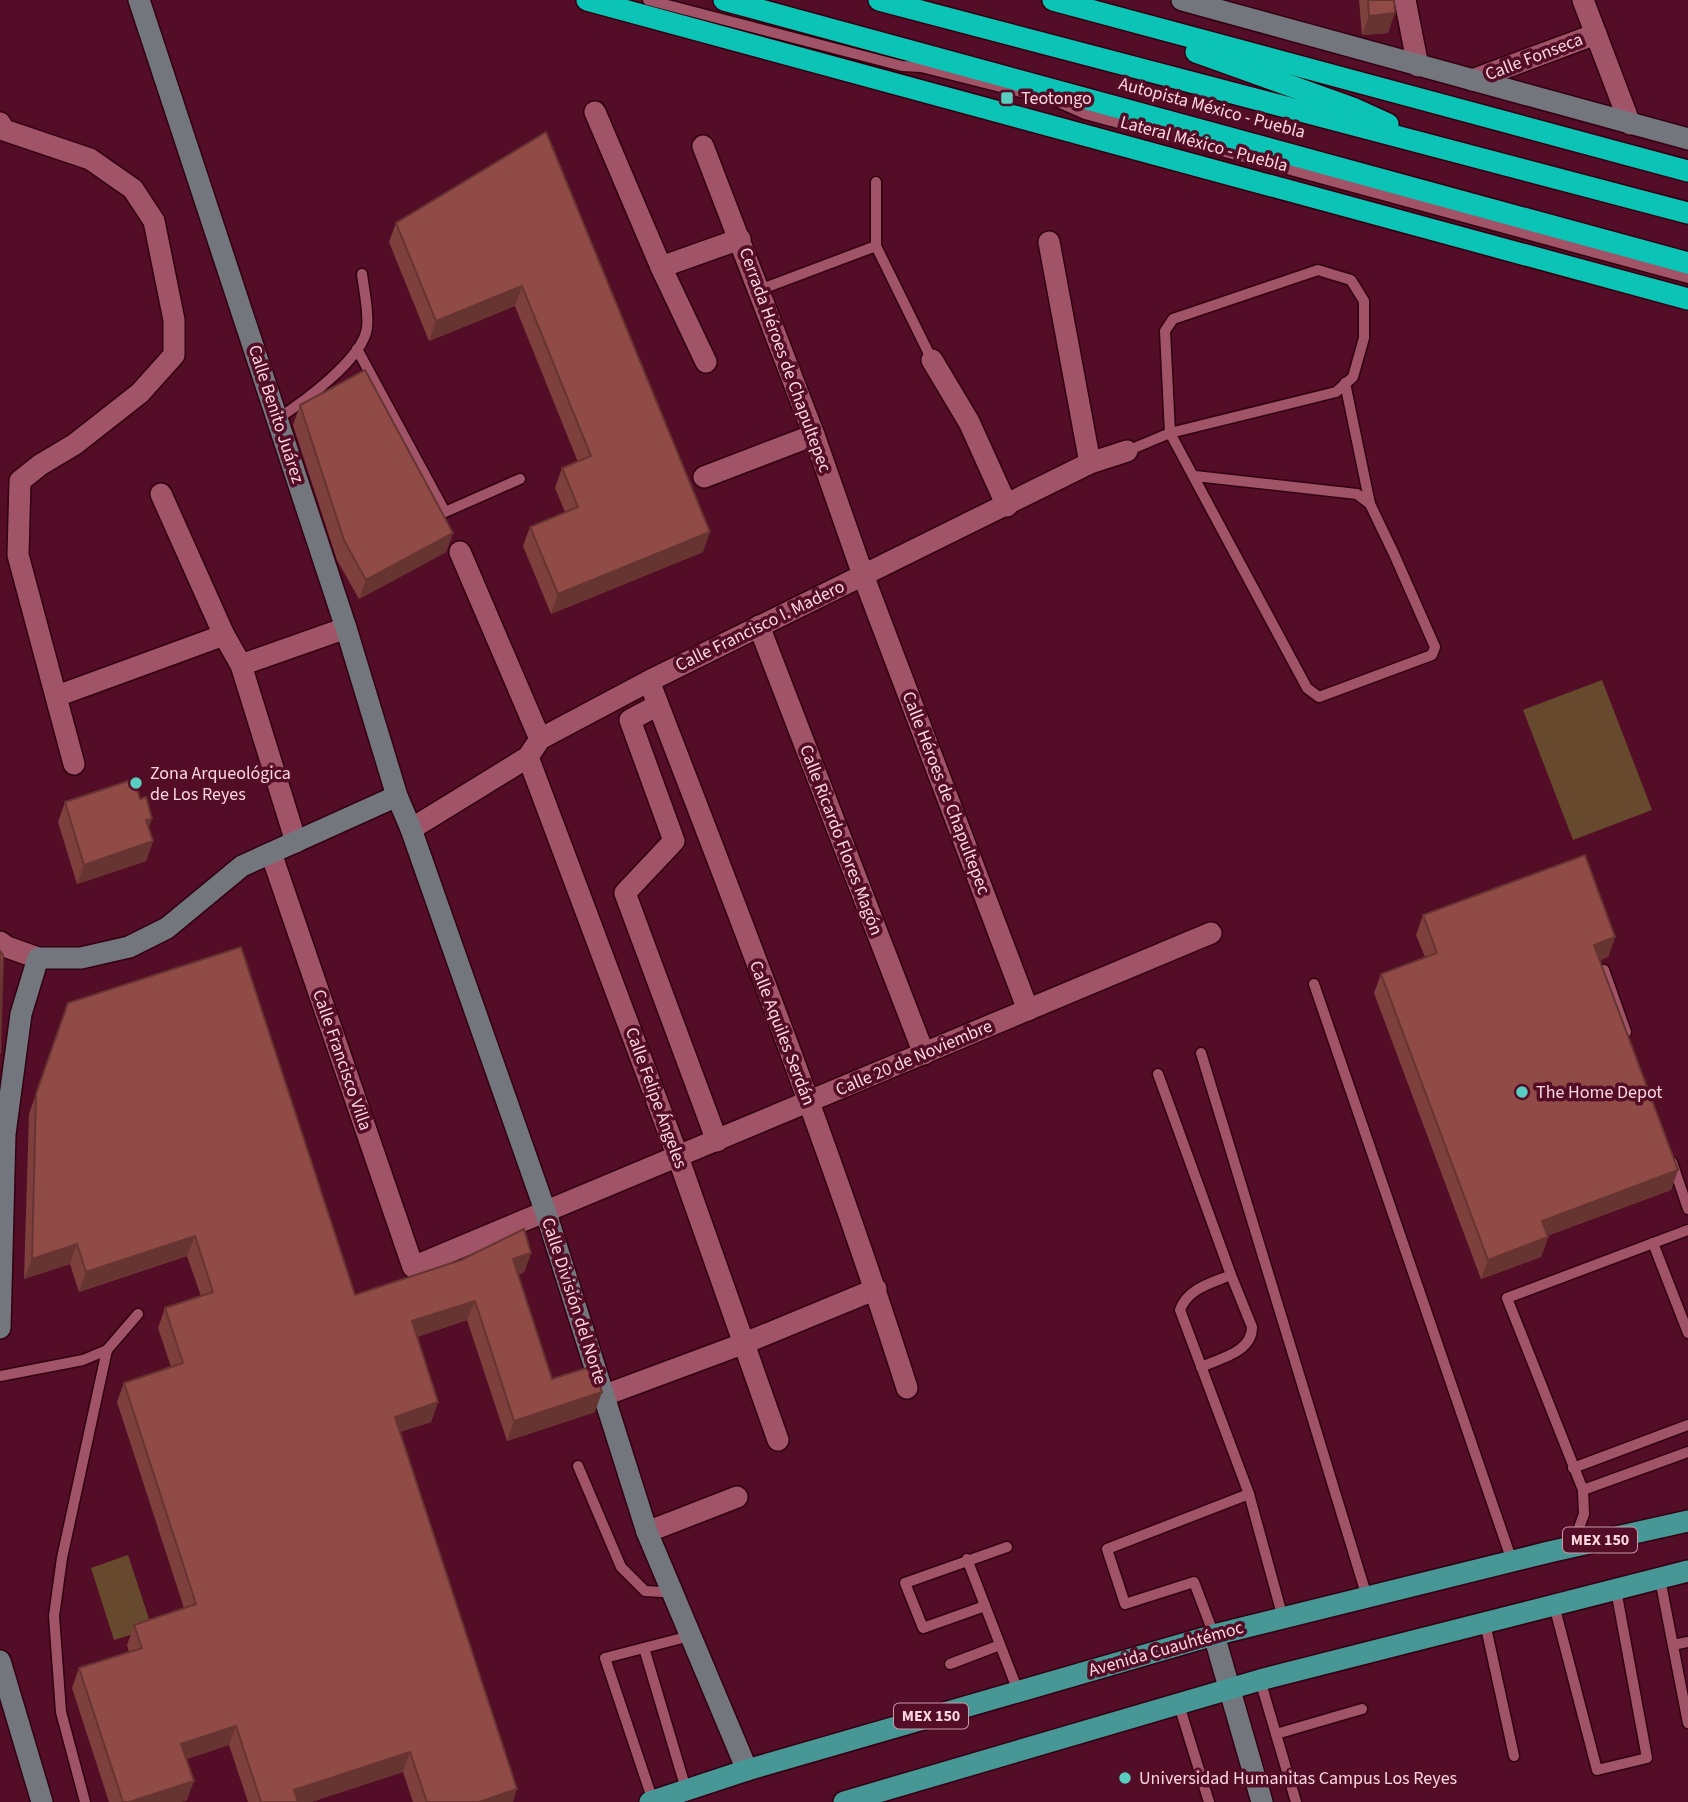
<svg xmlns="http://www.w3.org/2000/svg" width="1688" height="1802" font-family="'Source Sans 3',sans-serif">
  <rect width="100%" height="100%" fill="#540d26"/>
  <!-- green -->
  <g fill="#674a2d">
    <polygon points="1602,680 1652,810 1573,840 1523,710"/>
    <polygon points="128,1555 152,1628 114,1640 91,1568"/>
  </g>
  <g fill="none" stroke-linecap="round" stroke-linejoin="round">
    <defs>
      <g id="lane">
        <polyline points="648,0 902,66 921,67 1025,93"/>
        <polyline points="1051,99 1085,114 1688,278"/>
        <polyline points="876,182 876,246 932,360"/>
        <polygon points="1318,270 1351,280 1364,301 1364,338 1353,377 1336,392 1170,433 1165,331 1173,319"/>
        <polyline points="759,290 876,246"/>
        <polyline points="357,349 445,512 520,479"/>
        <polyline points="1345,383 1370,504"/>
        <path d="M 277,419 C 302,403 363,359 367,328 C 369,311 364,291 362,274"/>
        <polyline points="1127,451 1170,433 1307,688 1319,697 1432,655 1435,647 1394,554 1370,504 1357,494 1195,476"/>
        <polyline points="1604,970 1626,1032"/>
        <polyline points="1314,984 1512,1561"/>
        <polyline points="1201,1053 1367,1597"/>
        <path d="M 1158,1074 L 1231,1275 C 1212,1283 1188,1288 1180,1310 L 1249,1494"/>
        <polyline points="1672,1162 1688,1209"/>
        <polyline points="1653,1243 1688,1333"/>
        <path d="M 1201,1367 C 1221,1358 1252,1352 1252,1327 L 1231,1275"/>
        <polyline points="0,1376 83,1360 107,1350 138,1314"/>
        <polyline points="578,1466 621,1567 645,1591 662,1592 670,1589"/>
        <polyline points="1573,1468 1688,1425"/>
        <polyline points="1583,1490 1688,1452"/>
        <polyline points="1572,1547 1584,1514 1583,1490 1507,1298 1688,1230"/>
        <polyline points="967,1559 1018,1691"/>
        <polyline points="1660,1579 1688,1723"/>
        <polyline points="1554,1605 1597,1770 1647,1758 1616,1590"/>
        <polyline points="985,1606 923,1628 905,1583 1007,1547"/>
        <polyline points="1485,1623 1514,1756"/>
        <polyline points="1214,1635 1194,1582 1125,1604 1107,1549 1249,1494 1283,1618"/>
        <polyline points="1673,1645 1688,1642"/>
        <polyline points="644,1648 686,1789"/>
        <polyline points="950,1664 1000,1645"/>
        <polyline points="1260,1680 1296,1802"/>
        <polyline points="1179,1705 1209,1802"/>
        <polyline points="1276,1734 1362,1709"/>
        <polyline points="653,1801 605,1658 690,1636"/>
        <polyline points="85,1802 61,1712 54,1616 62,1558 107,1350"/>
      </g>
      <g id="street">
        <polyline points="1405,0 1418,66"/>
        <polyline points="1583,0 1630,124"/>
        <polyline points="1472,80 1596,34"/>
        <polyline points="595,112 661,267 706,362"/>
        <polyline points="0,123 4,130 90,159 133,189 154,221 174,320 174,355 140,393 75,444 40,465 20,481 18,555 74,764"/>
        <polyline points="703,146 814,435 863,575 1028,1010"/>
        <polyline points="1049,242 1090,463"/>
        <polyline points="661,267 740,239"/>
        <polyline points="932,360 969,422 1007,506"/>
        <polyline points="704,477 814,435"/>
        <polyline points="161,494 224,635 241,665 296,842"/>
        <polyline points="460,552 540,739"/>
        <polyline points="759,626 924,1054"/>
        <polyline points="241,665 346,628"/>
        <path d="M 649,681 C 739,915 831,1149 907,1388"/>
        <polyline points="57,696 224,635"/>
        <polyline points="658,705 630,720 674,841 625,893 717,1141"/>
        <polyline points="528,757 678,1157 778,1440"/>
        <polyline points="411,829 528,757 540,739 649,681 1090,463 1127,451"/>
        <polyline points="271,853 413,1267 1211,933"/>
        <polyline points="0,942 7,947 38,958"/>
        <polyline points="605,1395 745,1343 876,1289"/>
        <polyline points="647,1532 737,1497"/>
      </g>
      <g id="secondary">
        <polyline points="139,0 346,628 397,796 411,829 546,1213 647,1532 747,1770"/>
        <polyline points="1182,0 1688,139"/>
        <polyline points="0,1328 5,1134 21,1014 38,958 81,958 129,947 167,928 242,866 397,796"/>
        <polyline points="1214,1635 1262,1802"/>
        <polyline points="0,1661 42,1802"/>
      </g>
      <g id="primary">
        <polyline points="650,1802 747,1770 1214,1635 1549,1552 1688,1521"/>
        <polyline points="844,1802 1260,1680 1688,1571"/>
      </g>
      <g id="highway">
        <polyline points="587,0 1688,299"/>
        <polyline points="724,0 1688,263"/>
        <polyline points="879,0 1688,213"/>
        <polyline points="1053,0 1688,171"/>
        <polyline points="1196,52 1355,109 1388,124"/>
      </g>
    </defs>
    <!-- lane casing -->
    <use href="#lane" stroke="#310011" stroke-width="13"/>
    <!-- street casing -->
    <use href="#street" stroke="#310011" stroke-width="24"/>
    <!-- secondary casing -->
    <use href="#secondary" stroke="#310011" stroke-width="24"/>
    <!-- primary casing -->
    <use href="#primary" stroke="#310011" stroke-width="24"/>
    <!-- highway casing -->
    <use href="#highway" stroke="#310011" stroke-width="24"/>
    <!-- lane -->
    <use href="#lane" stroke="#a15467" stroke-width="10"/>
    <!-- street -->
    <use href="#street" stroke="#a15467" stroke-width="21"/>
    <!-- secondary -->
    <use href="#secondary" stroke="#74767e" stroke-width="21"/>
    <!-- primary -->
    <use href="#primary" stroke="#479796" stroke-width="21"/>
    <!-- highway -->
    <use href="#highway" stroke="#0bc4b5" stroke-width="21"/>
  </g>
  <!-- wall -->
  <g fill="#7d403c">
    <polygon points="1359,0 1394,0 1388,33 1362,35"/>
    <polygon points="546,132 703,552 551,614 523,546 530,527 565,512 555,488 562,468 578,462 515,306 429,341 389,242 396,223"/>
    <polygon points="300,405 453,533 446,552 359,599 337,560 293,425"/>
    <polygon points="65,802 149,828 153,841 146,861 77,884 58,822"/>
    <polygon points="1423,915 1615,937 1608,957 1600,960 1678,1170 1671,1190 1547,1236 1548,1237 1541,1257 1481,1279 1374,993 1381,974 1425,957 1416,935"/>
    <polygon points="68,1003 355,1295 531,1253 524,1272 518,1275 552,1379 595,1412 507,1441 467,1320 417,1337 438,1402 431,1422 400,1432 513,1802 413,1802 403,1772 311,1802 248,1802 229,1745 187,1759 187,1800 181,1802 109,1802 72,1688 79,1668 129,1652 127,1645 134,1625 184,1608 117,1402 124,1383 171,1367 158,1328 165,1308 201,1296 187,1256 79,1292 70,1264 24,1279 29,1114"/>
  </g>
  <!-- shaded-wall -->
  <g fill="#663431">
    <polygon points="1395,13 1388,33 1362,35 1369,16"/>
    <polygon points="522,286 515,306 429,341 436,321"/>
    <polygon points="710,532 703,552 551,614 558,594"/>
    <polygon points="453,533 446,552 359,599 366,580"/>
    <polygon points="152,819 145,838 146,820"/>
    <polygon points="153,841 146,861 77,884 84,865"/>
    <polygon points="1615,937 1608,957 1587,965 1594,945"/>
    <polygon points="1678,1170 1671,1190 1535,1240 1542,1221"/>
    <polygon points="195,1236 187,1256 79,1292 86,1272"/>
    <polygon points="1548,1237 1541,1257 1481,1279 1488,1260"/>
    <polygon points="77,1244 70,1264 24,1279 32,1259"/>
    <polygon points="531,1253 524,1272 506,1279 513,1259"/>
    <polygon points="475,1301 467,1320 405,1341 412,1321"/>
    <polygon points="602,1392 595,1412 507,1441 514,1421"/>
    <polygon points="438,1402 431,1422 388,1436 395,1417"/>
    <polygon points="236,1726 229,1745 174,1763 181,1744"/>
    <polygon points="410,1752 403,1772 311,1802 290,1802 294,1790"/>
    <polygon points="194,1781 187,1800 181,1802 129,1802"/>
    <polygon points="517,1789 513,1802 479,1802"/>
  </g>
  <!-- building -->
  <g fill="#914b46" stroke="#663431" stroke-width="2">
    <polygon points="1368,0 1394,0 1395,13 1369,16"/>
    <polygon points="546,132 710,532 558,594 530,527 578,507 562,468 591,456 522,286 436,321 396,223"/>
    <polygon points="365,370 453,533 366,580 344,540 300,405"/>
    <polygon points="134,779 140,799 146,797 152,819 146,820 153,841 84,865 65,802"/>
    <polygon points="1585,855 1615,937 1594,945 1678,1170 1542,1221 1548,1237 1488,1260 1381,974 1437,953 1423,915"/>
    <polygon points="241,947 355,1295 461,1260 524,1229 531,1253 513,1259 552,1379 593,1366 602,1392 514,1421 475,1301 412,1321 438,1402 395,1417 517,1789 479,1802 427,1802 410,1752 294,1790 298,1802 261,1802 236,1726 181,1744 194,1781 129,1802 123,1802 79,1668 142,1648 134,1625 196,1604 124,1383 183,1363 165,1308 213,1292 195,1236 86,1272 77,1244 32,1259 36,1094 68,1003"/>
    <polygon points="0,951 3,955 0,1054"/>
  </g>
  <!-- markers -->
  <g fill="#58cec0" stroke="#540d26" stroke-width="2.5">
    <rect x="1000" y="91" width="14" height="14" rx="3.5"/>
    <circle cx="136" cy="783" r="7"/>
    <circle cx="1522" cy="1092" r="7"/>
    <circle cx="1125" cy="1778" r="7"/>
  </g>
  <g text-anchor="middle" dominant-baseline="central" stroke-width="7" stroke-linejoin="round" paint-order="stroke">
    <!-- shield labels -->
    <g fill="#540d26" stroke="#c89aa6" stroke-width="2">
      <rect x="1563" y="1527.5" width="74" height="25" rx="5"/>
      <rect x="894" y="1703.5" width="74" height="25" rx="5"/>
    </g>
    <g font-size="16" font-weight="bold" fill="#fad6dd">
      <text x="1600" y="1540">MEX 150</text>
      <text x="931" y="1716">MEX 150</text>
    </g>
    <!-- street labels -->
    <g font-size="18" fill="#fad6dd" stroke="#540d26">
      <text transform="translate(1534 57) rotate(-21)">Calle Fonseca</text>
      <text transform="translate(1212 108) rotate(15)">Autopista México - Puebla</text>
      <text transform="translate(1204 144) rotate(15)">Lateral México - Puebla</text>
      <text transform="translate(785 360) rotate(70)">Cerrada Héroes de Chapultepec</text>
      <text transform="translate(276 414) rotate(72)">Calle Benito Juárez</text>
      <text transform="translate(760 626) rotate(-26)">Calle Francisco I. Madero</text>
      <text transform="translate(946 793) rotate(69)">Calle Héroes de Chapultepec</text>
      <text transform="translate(841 840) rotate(69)">Calle Ricardo Flores Magón</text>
      <text transform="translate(782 1033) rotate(69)">Calle Aquiles Serdán</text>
      <text transform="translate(914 1058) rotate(-23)">Calle 20 de Noviembre</text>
      <text transform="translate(342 1060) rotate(71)">Calle Francisco Villa</text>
      <text transform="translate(656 1098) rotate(70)">Calle Felipe Ángeles</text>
      <text transform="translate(574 1301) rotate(72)">Calle División del Norte</text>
      <text transform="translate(1166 1649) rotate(-16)">Avenida Cuauhtémoc</text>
    </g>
    <!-- poi labels -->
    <g font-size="18" fill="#fad6dd" stroke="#540d26" text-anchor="start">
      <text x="1021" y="98">Teotongo</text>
      <text x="150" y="773">Zona Arqueológica<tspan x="150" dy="21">de Los Reyes</tspan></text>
      <text x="1536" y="1092">The Home Depot</text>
      <text x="1139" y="1778">Universidad Humanitas Campus Los Reyes</text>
    </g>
  </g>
</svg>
